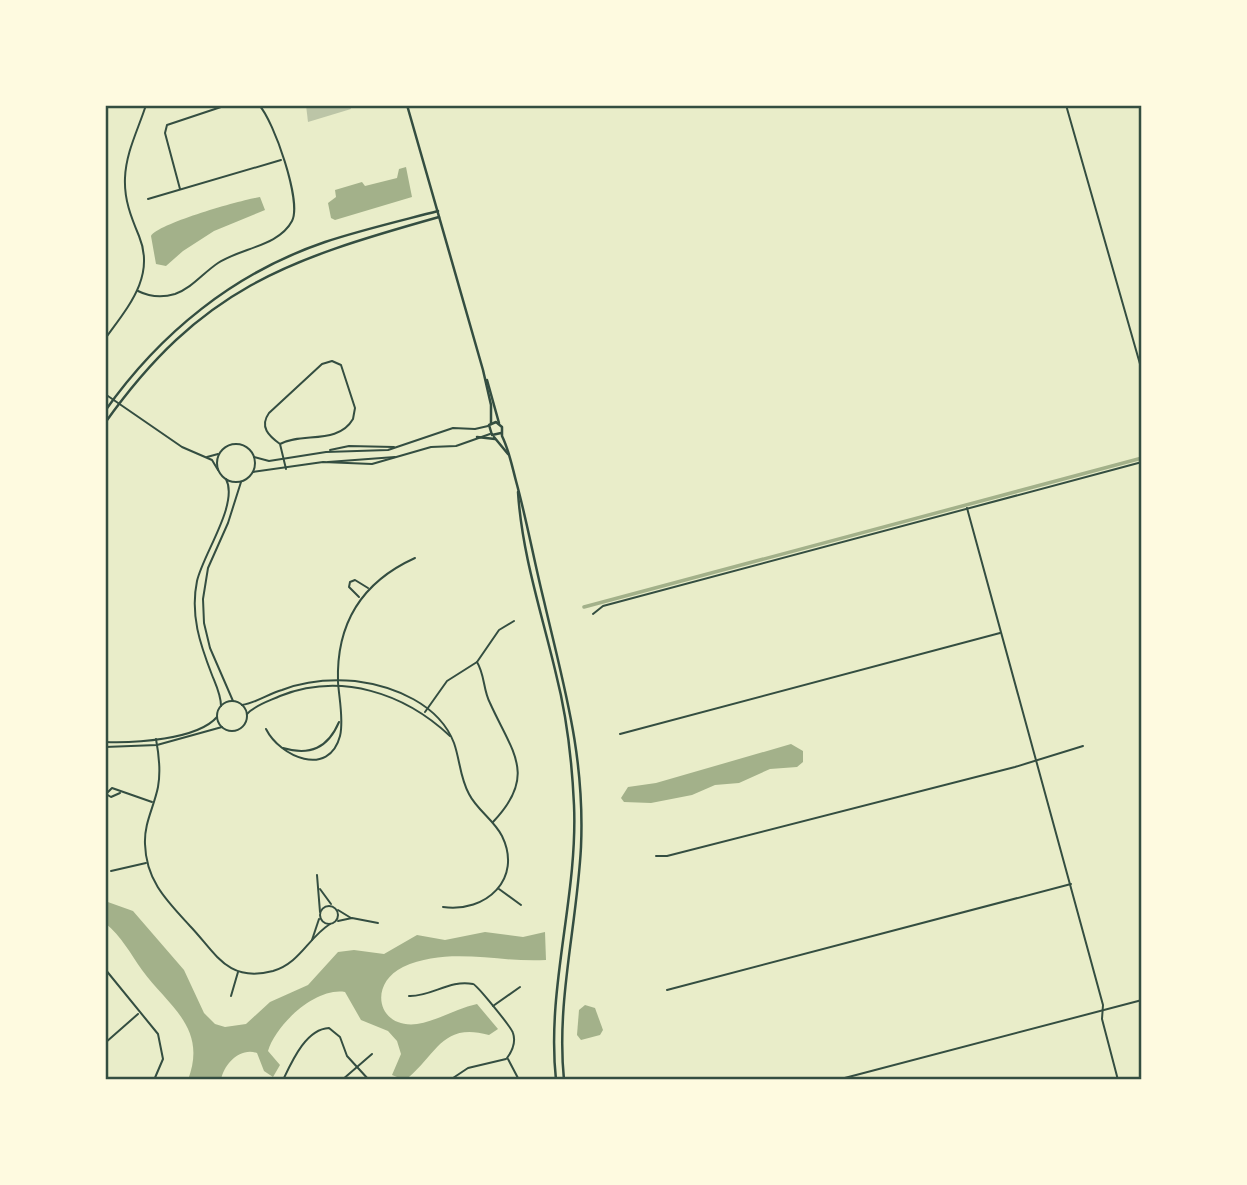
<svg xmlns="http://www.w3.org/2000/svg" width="1247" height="1185" font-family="'DM Sans',sans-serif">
  <rect width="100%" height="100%" fill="#e9edc9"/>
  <!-- water -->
  <g fill="#a3b18a">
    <polygon points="406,167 412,197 335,220 331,218 328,203 336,197 335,190 362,182 365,186 397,178 399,169"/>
    <path d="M 260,197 L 265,210 L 214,231 L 183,251 L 166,266 L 156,264 L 151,236 C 159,223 241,200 260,197 Z"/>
    <polygon points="791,744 803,751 803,762 797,767 770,769 739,783 715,785 692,795 651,803 624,802 621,798 628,787 656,783"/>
    <path d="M 105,901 L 133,911 L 184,970 L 204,1013 L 215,1024 L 225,1027 L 246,1024 L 270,1002 L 308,985 L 338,952 L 354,950 L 384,954 L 417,935 L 445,940 L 485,932 L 523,937 L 545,932 L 546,960 C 499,963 449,946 403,967 C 368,984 377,1029 417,1024 C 437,1021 458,1008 477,1004 L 498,1029 L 489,1035 C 443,1022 437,1053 409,1077 L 402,1079 L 392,1075 L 401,1054 L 397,1041 L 388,1031 L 361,1020 L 345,992 C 316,987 276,1024 268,1051 L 280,1065 L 273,1077 L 264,1071 L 257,1053 C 240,1047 224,1064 221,1080 L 188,1080 C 208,1027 168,1006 142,970 C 130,953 122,937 105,923 Z"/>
    <polygon points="585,1005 595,1008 603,1030 600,1035 581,1040 577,1035 579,1010"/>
  </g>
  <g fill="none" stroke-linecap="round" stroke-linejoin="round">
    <!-- canal -->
    <polyline stroke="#a3b18a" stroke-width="3.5" points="584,607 1142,458"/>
  </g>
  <!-- building -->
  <polygon fill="#bcc5a7" points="306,105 350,105 351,109 308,122"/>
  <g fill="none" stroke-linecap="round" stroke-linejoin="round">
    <!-- minor -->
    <g stroke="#344e41" stroke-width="2">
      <polyline points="1066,105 1142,371"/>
      <polyline points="180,189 165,133 167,125 227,105"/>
      <polyline points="148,199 281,160"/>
      <path d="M 138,291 C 150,297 162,298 175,294 C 192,288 203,273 218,263 C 241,248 279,246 292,221 C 302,202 274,121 259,105"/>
      <path d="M 105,339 C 127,308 156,277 139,236 C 131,217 124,199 125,178 C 126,152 138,130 146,105"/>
      <polyline points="105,394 182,447 212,460 218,470"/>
      <path d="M 280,444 C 269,436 259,427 269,413 L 322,364 L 332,361 L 341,365 L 355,408 L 353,419 C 338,445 302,432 280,444 L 286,469"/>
      <circle cx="236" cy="463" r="19"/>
      <polyline points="330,450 349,446 394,447"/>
      <polyline points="207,457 218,454"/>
      <polyline points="254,457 269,461 326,452 388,450 453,428 475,429 488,426"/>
      <polyline points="328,462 395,457"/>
      <polyline points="253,472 323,462 372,464 431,447 456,446 490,434"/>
      <polyline points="967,508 1103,1005 1102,1019 1118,1080"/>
      <polyline points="359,597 349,587 350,582 355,580 368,588"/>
      <polyline points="593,614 603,606 1142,462"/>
      <path d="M 477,662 C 485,675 483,690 490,703 C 512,752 538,775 493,822"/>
      <polyline points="233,701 210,648 204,623 203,599 208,568 228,523 241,482"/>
      <circle cx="232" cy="716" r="15"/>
      <path d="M 242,705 C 256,703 268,694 282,690 C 305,681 330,679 355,681 C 394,686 439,704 454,743 C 460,760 460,778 469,794 C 477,810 494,820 502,836 C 523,879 486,913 443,907"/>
      <path d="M 221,706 C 221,695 216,685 212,675 C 200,644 190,615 197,581 C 203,554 239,504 226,479"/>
      <polyline points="425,712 447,681 477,662 499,630 514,621"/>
      <path d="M 247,714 C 255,705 269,701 280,696 C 341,672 404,693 450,736"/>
      <path d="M 266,729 C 280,757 329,778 340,736 C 344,720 339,698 338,682 C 336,623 362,582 415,558"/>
      <polyline points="620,734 1000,633"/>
      <path d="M 156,739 C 159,755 161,771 158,787 C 154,807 144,823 145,844 C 146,881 167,901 190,926 C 216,953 227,983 273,971 C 300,963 308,938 330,924"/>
      <path d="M 105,742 C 134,743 197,740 217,717"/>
      <polyline points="105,747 157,745 222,727"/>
      <path d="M 283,748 C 310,756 328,748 339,722"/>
      <polyline points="120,793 111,797 106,794 112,788 152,802"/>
      <polyline points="656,856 667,856 1015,767 1083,746"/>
      <polyline points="111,871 146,863"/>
      <polyline points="317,875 320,912"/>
      <polyline points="320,889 331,904"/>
      <polyline points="499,889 521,905"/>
      <circle cx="329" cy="915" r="9"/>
      <polyline points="338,910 351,918"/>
      <polyline points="338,921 352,918 378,923"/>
      <polyline points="312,940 319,919"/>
      <polyline points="105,969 158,1034 163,1059 154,1080"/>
      <polyline points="667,990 1071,884"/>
      <polyline points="231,996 238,972"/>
      <path d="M 409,996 C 431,997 450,979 473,984 C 476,984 512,1028 513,1033 C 516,1042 513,1050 507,1058"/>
      <polyline points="493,1006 520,987"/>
      <polyline points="105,1043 138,1014"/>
      <polyline points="508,1059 519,1080"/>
      <path d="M 283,1080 C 292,1061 306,1029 329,1028 L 340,1037 L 347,1056 L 369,1080"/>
      <polyline points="342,1080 372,1054"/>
      <polyline points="450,1080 468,1068 506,1059"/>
      <polyline points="837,1080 1142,1000"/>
    </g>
    <!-- tertiary -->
    <g stroke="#344e41" stroke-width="2.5">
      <path d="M 105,411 C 160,333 234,273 325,242 C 361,230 400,221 438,211"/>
      <path d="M 105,423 C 201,288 286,260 439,217"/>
    </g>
    <!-- secondary -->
    <g stroke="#344e41" stroke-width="2.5">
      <polyline points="407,105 483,370 491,405 491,424"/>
      <polyline points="487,380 499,423"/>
      <path d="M 501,433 L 492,435 L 489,425 L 496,422 L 502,427 L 502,436 C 509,450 512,466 516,481 C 527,521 534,561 544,601 C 564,687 585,756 581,847 C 577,925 556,1002 564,1080"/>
      <polyline points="477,437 495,439"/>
      <polyline points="494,437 508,454"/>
      <path d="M 518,492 C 522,555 542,614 556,674 C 567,717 572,761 574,805 C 578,897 546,988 556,1080"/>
    </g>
  </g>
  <!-- border -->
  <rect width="1247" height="1185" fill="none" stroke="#fefae0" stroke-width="214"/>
  <rect x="107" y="107" width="1033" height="971" fill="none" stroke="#344e41" stroke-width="2.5"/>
</svg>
